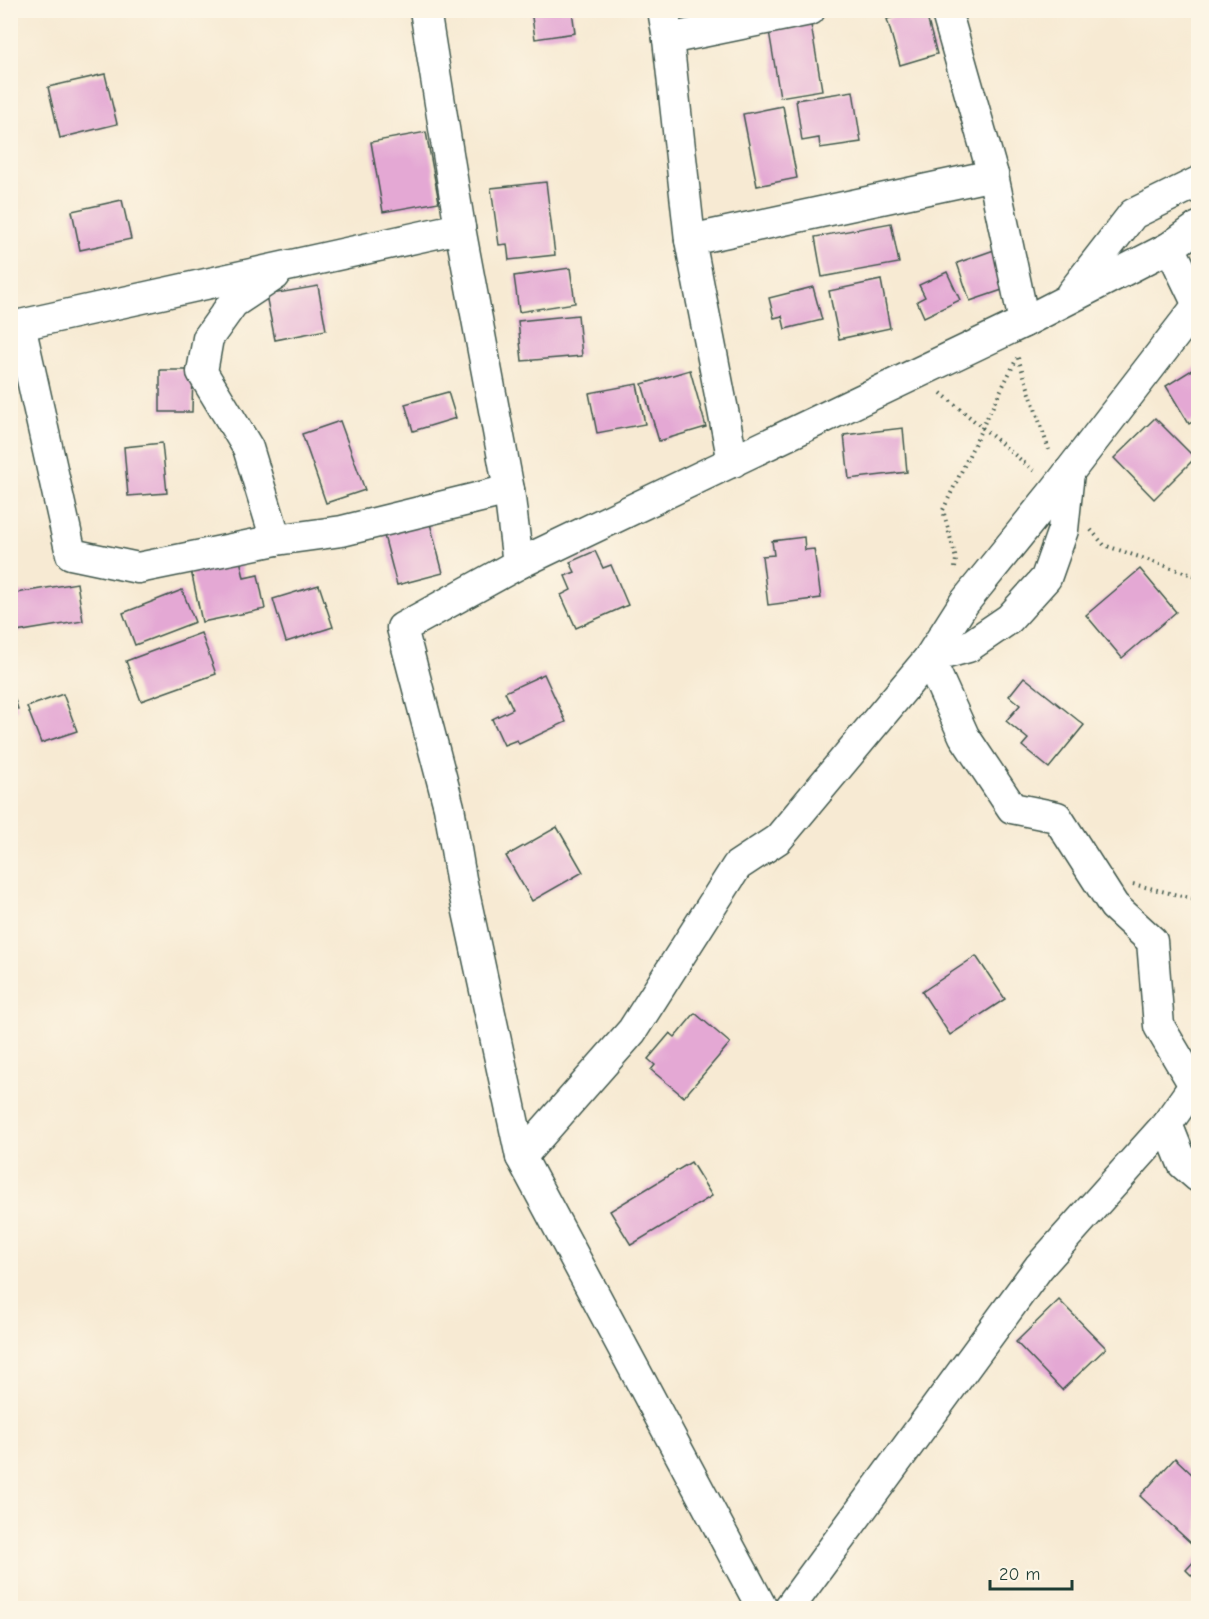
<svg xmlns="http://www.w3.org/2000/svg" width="1209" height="1619" font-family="'Comic Neue',sans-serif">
  <rect width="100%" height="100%" fill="#fcf5e5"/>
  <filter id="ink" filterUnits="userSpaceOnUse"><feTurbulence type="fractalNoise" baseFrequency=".0167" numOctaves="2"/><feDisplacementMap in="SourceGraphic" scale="12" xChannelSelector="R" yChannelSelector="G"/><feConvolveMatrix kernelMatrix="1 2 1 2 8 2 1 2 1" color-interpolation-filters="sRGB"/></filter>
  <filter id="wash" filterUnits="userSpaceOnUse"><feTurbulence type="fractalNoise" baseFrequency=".008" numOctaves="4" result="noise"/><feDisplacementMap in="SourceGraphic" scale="24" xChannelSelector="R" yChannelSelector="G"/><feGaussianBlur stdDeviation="1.35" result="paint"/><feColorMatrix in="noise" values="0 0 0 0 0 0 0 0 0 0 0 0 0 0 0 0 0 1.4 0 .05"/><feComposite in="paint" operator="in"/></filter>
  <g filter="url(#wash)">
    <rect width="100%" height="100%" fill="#f7ead3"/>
    <g id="blocks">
      <!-- building -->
      <g fill="#e4a8d4">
        <polygon points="531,10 572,10 575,33 535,39"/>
        <polygon points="918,10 925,10 937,54 900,65 887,19"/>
        <polygon points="809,13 822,90 780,97 767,19"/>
        <polygon points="105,74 117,124 60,138 48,87"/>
        <polygon points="853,91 861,142 820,148 819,138 802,141 796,100"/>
        <polygon points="783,106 797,178 757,186 743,114"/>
        <polygon points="426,132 439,202 383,212 371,142"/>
        <polygon points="546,182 555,255 509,260 507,244 499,245 491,188"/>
        <polygon points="122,200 131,239 80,250 72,211"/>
        <polygon points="891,223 899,263 822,277 815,237"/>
        <polygon points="997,249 1011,287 970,301 957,263"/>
        <polygon points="570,268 575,303 519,312 514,276"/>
        <polygon points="947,272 960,300 924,317 917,301 925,297 919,285"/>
        <polygon points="881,280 890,328 839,339 829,291"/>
        <polygon points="318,286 326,330 275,340 266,295"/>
        <polygon points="813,287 822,320 785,329 782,316 774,318 769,298"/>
        <polygon points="578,315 582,356 522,361 518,321"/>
        <polygon points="1198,366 1198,418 1189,424 1166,386"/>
        <polygon points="160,370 193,370 192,412 160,412"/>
        <polygon points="690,370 706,427 659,441 642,384"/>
        <polygon points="637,384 645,424 597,433 589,393"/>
        <polygon points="448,392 456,418 413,431 405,404"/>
        <polygon points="1155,418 1195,458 1154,499 1114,458"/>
        <polygon points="340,421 365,490 326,503 302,434"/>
        <polygon points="903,428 907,472 849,479 844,435"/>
        <polygon points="162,443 167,493 128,496 124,447"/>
        <polygon points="427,512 443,573 397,585 381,524"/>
        <polygon points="804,537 805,550 814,549 821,598 768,605 762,556 774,555 772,541"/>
        <polygon points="238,550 244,578 258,575 265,609 202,622 189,561"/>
        <polygon points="595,551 603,568 611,565 628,605 576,628 561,595 571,590 565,576 575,572 570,562"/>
        <polygon points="1140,569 1176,612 1122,658 1086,615"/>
        <polygon points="77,583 83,621 10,633 10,594"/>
        <polygon points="319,585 333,627 286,642 273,599"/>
        <polygon points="182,590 195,622 135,645 123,613"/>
        <polygon points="201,633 216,674 141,701 126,661"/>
        <polygon points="544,674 566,722 519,744 517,740 504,745 492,719 513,709 505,692"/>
        <polygon points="1024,677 1084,725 1049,768 1022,746 1028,739 1006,721 1020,705 1009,696"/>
        <polygon points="10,685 18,709 10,711"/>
        <polygon points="63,694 77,731 41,743 27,707"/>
        <polygon points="557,827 583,872 532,901 506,856"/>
        <polygon points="976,956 1005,999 950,1035 922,992"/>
        <polygon points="695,1013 730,1043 684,1097 651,1070 655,1065 648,1059 670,1033 675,1037"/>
        <polygon points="691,1162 712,1196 631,1245 610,1211"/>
        <polygon points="1059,1300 1106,1348 1062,1390 1016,1342"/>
        <polygon points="1175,1458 1198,1480 1198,1540 1193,1545 1140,1496"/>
        <polygon points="1198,1557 1198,1582 1186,1570"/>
      </g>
    </g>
  </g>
  <g filter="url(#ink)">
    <use href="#blocks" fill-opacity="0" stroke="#3f574c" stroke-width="1.5"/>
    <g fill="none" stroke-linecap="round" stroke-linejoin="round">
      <defs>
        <g id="street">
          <polyline points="425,10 460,228 509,490 518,564"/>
          <polyline points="663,10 668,39 690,240 733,462"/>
          <polyline points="946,10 993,175 1024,322"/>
          <polyline points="668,39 810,10"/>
          <polyline points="460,228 20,325 71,554 138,568 276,540 342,531 509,490"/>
          <polyline points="690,240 993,175"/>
          <polyline points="1170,247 1198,305"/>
          <polyline points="275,275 233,303 208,338 202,372 248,448 276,540"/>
          <polyline points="1071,294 1133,214 1198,182"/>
          <polyline points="1069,472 1063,530 1046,578 1009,619 968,647 929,658 964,736 1012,808 1057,817 1114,906 1152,941 1159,1026 1194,1085"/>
          <polyline points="1167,1124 1183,1164 1198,1177"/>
          <polyline points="521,1157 632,1031 737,866 778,839 929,658 964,603 1056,489 1198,305"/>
          <polyline points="762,1608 521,1157 461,879 449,807 402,628 518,564 1024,322 1170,247 1198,227"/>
          <polyline points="789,1608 1039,1267 1167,1124 1198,1080"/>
        </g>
      </defs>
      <!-- street casing -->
      <use href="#street" stroke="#3f574c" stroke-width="33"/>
      <!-- path -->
      <g stroke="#3f574c" stroke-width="4" stroke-dasharray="1.5 4.5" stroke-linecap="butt">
        <polyline points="1018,358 1049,450"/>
        <polyline points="941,393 1034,471"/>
        <polyline points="1091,530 1104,545 1198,577"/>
        <polyline points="955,568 956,559 943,510 982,428 1017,358"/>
        <polyline points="1133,884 1198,900"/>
      </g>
      <!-- street -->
      <use href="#street" stroke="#fff" stroke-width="30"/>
    </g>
  </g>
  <!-- margin -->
  <rect width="1209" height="1619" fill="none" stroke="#fcf5e5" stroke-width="36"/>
  <!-- scale -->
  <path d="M990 1580v9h82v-9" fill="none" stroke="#1f3d34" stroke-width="3"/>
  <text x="999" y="1580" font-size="18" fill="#1f3d34" stroke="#fcf5e5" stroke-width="4.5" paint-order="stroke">20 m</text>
</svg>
